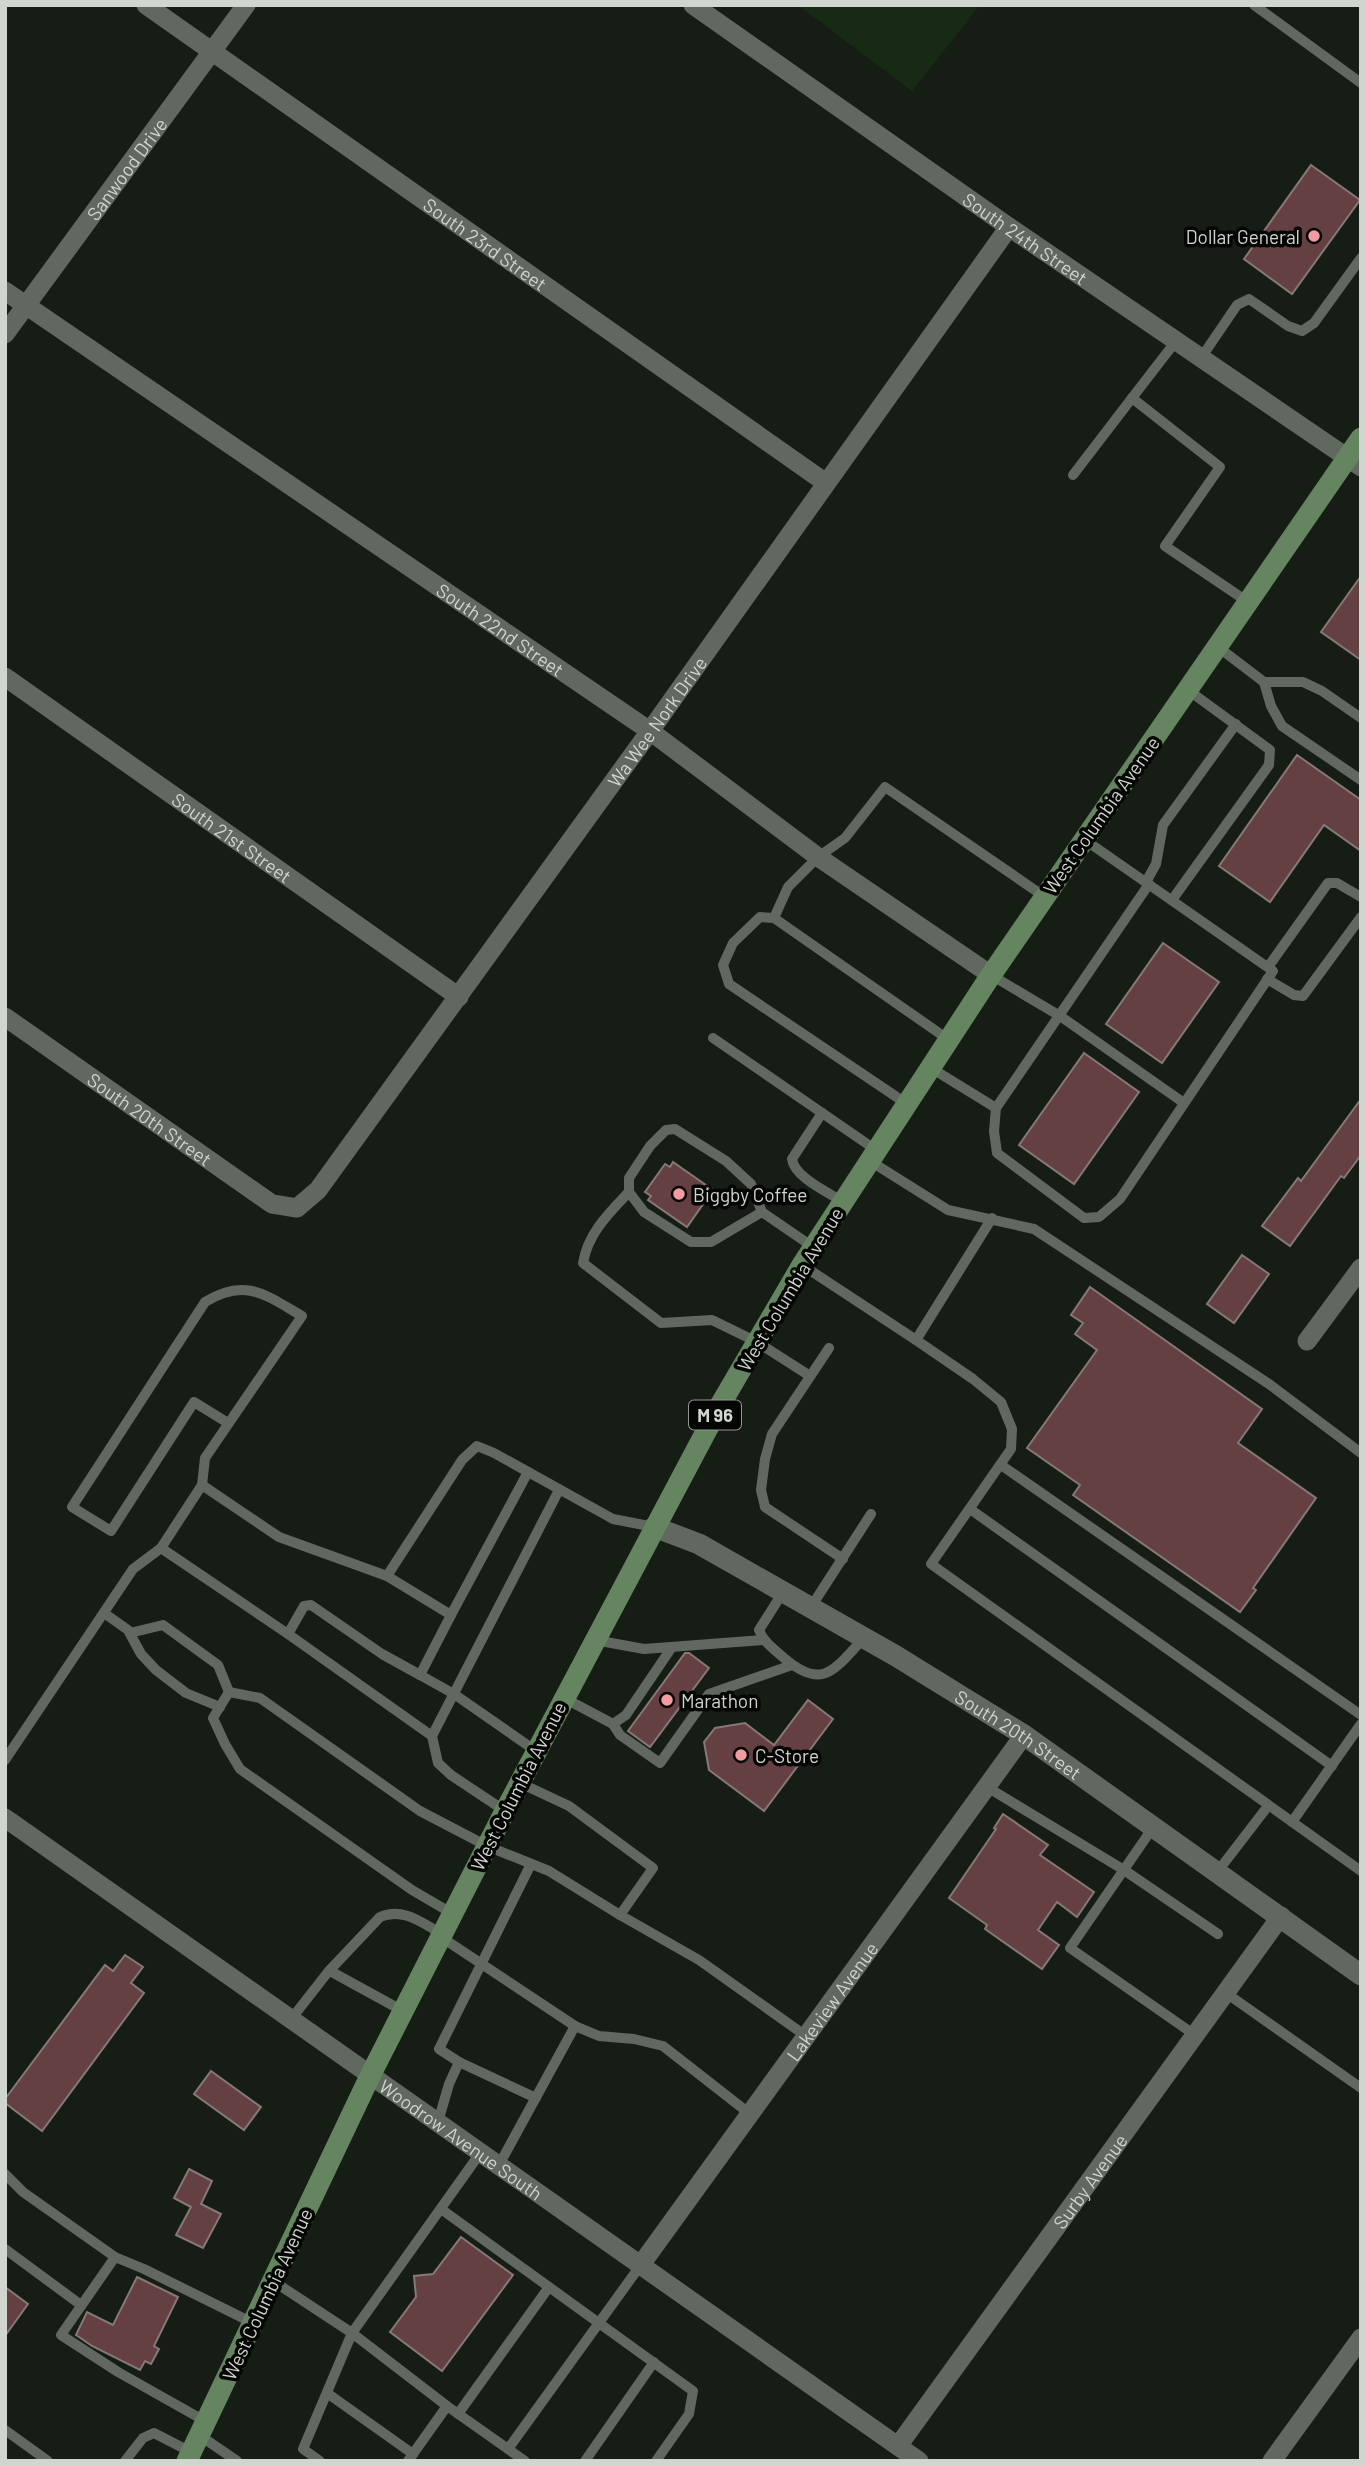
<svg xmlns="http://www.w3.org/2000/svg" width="1366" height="2466" font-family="Barlow,sans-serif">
  <rect width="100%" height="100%" fill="#161d15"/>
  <!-- green -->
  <polygon fill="#172a14" points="798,5 980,5 912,91"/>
  <!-- building -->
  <g fill="#654043" stroke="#867878" stroke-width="2">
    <polygon points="1311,165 1360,200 1292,294 1244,259"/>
    <polygon points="1361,576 1361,660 1321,632"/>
    <polygon points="1297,755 1361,800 1361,851 1324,825 1270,902 1219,866"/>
    <polygon points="1163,943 1219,982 1162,1063 1106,1024"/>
    <polygon points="1084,1053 1139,1092 1074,1184 1019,1145"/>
    <polygon points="1361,1099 1361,1155 1344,1178 1341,1176 1290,1246 1262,1226 1298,1178 1301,1181"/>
    <polygon points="673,1162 713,1190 687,1227 648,1200 651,1196 645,1192 665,1164 670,1167"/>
    <polygon points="1242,1255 1269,1274 1234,1323 1207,1304"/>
    <polygon points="1090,1287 1262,1409 1238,1443 1316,1498 1253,1588 1256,1590 1240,1612 1073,1495 1080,1485 1027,1448 1097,1350 1075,1334 1083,1323 1071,1315"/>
    <polygon points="685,1653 689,1653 709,1668 650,1747 628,1731"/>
    <polygon points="808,1700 833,1719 764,1811 709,1770 704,1742 715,1728 745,1723 774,1745"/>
    <polygon points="1003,1814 1048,1845 1040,1855 1094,1892 1077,1917 1057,1902 1038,1930 1059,1945 1042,1969 985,1929 987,1925 949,1898 996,1829 994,1828"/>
    <polygon points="125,1955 143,1967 131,1983 144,1993 42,2131 5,2103 5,2099 105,1965 113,1971"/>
    <polygon points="211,2071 261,2107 244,2130 194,2094"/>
    <polygon points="189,2169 212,2181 201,2204 221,2214 203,2248 176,2235 191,2207 174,2198"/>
    <polygon points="461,2237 513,2275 442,2371 390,2332 416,2297 414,2276 433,2274"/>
    <polygon points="137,2277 178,2297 154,2346 159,2349 151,2364 145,2361 140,2370 92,2346 76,2335 87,2312 113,2325"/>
    <polygon points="5,2287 28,2304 5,2336"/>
  </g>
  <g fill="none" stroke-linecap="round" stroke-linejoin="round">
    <!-- service -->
    <g stroke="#60685f" stroke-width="10">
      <polyline points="1254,5 1361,83"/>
      <polyline points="1176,341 1132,398 1220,467 1165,546 1248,602"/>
      <polyline points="1201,358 1237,305 1249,299 1288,326 1302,331 1314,323 1361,258"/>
      <polyline points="1073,475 1132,398"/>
      <polyline points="1218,647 1264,682 1303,682 1322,691 1361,718"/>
      <polyline points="1264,682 1271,706 1282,726 1361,780"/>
      <polyline points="1146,882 1156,864 1163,825 1236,724"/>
      <polyline points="1172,900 1269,765 1270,750 1188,690"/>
      <polyline points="774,918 788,887 818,857 845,838 885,787 1045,897"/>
      <polyline points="1268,967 1328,883 1337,883 1361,897"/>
      <polyline points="991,975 1060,1016 1184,1103"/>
      <polyline points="1267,979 1294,995 1303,996 1361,917"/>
      <polyline points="713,1038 876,1150"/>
      <polyline points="931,1068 996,1108 994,1131 997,1153 1084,1218 1099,1217 1120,1199 1273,971 1085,840"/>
      <polyline points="907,1104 729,984 723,965 733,943 760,917 774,918 949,1040"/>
      <polyline points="996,1108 1149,884"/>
      <path d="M 822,1113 L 792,1159 C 794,1177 828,1192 843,1202"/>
      <polyline points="870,1161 948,1210 1034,1229 1269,1384 1361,1453"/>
      <path d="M 629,1192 C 609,1213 588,1233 583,1263 L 661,1323 L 712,1320 L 757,1342 L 810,1376"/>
      <polyline points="762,1212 711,1242 691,1242 644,1212 629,1192 629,1178 650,1146 666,1130 675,1129 726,1161 751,1184 762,1212 813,1247"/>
      <polyline points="802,1265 916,1340 973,1379 1001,1402 1012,1429 1011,1449 931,1564 1361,1871"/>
      <polyline points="916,1340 992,1218"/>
      <polyline points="829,1348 772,1434 765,1459 761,1490 765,1507 843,1559"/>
      <polyline points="1001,1465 1361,1715"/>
      <path d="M 202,1485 L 205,1458 L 302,1316 C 266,1295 245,1277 205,1302 L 72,1507 L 111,1531 L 194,1402 L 228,1423"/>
      <polyline points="559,1490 432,1736 288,1634 161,1548 202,1485 279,1537 387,1576 462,1460 477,1446 494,1453 613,1519 654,1527"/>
      <polyline points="970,1509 1332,1766"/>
      <polyline points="387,1576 451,1615 420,1675 454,1694 536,1751"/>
      <path d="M 783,1592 L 759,1630 C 764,1643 774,1649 784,1658 C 824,1692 835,1668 864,1638"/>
      <polyline points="811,1607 871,1514"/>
      <polyline points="104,1613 128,1630 141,1654 156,1670 186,1693 220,1707"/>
      <polyline points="451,1615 528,1472"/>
      <polyline points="130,1633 163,1625 218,1665 229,1692"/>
      <polyline points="288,1634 304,1606 311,1605 382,1654 420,1675"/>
      <polyline points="595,1640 644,1649 763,1640"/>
      <polyline points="564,1698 613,1724 626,1715 672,1647"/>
      <polyline points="613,1724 620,1735 660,1763 709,1694 792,1665"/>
      <polyline points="432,1736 438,1763 451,1775 505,1811"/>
      <polyline points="5,1760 133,1569 161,1548"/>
      <polyline points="987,1787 1124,1870 1218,1934"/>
      <polyline points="1292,1822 1361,1724"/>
      <polyline points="1154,1826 1070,1948 1195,2035"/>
      <polyline points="1218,1871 1268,1806"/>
      <polyline points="453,1914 412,1890 240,1769 225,1744 213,1718 229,1692 260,1698 420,1811 487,1846 549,1871 620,1915 653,1868 569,1806 520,1783"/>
      <polyline points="620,1915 699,1960 806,2036"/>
      <polyline points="441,1937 575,2026 599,2036 634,2039 663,2046 750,2114"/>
      <polyline points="330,1971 403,2011"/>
      <polyline points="1226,1993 1361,2088"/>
      <path d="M 292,2018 L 328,1972 L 380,1917 C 403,1907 422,1923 442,1934"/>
      <polyline points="459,2062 536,2098"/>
      <polyline points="438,2122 449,2084 459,2062 439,2049 531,1864"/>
      <polyline points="499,2165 575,2026"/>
      <polyline points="5,2174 23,2192 115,2257 144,2269 253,2323"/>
      <polyline points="441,2209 693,2391 689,2414 656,2461"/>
      <polyline points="5,2249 81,2305"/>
      <polyline points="115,2257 61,2335 118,2372 205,2421"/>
      <polyline points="273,2281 352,2333 447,2406 525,2461"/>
      <polyline points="327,2393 413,2454"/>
      <polyline points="458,2414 549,2287"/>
      <polyline points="5,2430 48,2461"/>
      <polyline points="199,2435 237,2461"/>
      <polyline points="508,2449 640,2266"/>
      <polyline points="125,2461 143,2438 154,2433 191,2452"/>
      <polyline points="320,2461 303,2449 352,2333 481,2152"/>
      <polyline points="408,2461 447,2406"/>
      <polyline points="585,2461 654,2362"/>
    </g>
    <!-- minor -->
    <g stroke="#60685f" stroke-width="19">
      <path id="s1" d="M 146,5 L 826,483"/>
      <path id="s2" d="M 693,5 L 1009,227 L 1361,467"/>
      <path id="s3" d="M 5,291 L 650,731 L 818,857 L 991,975"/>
      <path id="s4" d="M 5,334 L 246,5"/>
      <path id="s5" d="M 5,677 L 459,997"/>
      <path id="s6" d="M 5,1017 L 272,1204 L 297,1208 L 318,1190 L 650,731 L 1009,227"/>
      <polyline points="1307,1341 1361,1268"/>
      <path id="s7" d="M 5,1818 L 919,2461"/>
      <path id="s8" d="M 640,2266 L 1024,1735"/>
      <path id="s9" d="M 898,2446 L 1281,1916"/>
      <polyline points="1272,2461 1361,2338"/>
    </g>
    <!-- secondary -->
    <path stroke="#60685f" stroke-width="21" id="s10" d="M 654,1527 L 699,1544 L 896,1656 L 1024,1735 L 1361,1975"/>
    <!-- primary -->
    <polyline stroke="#648560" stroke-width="21" points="187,2461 371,2074 505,1811 719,1407 802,1265 991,975 1361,438"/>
  </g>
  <!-- markers -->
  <g fill="#f49aa1" stroke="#050604" stroke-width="2.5">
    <circle cx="1314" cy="236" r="7"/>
    <circle cx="679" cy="1194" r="7"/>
    <circle cx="667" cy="1700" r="7"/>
    <circle cx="741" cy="1755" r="7"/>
  </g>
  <g text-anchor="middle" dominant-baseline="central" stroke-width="7" stroke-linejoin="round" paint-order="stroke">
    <!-- shield labels -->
    <rect fill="#050604" stroke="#939793" stroke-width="2" x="689" y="1400.5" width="52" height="29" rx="5"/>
    <g font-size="18" font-weight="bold" fill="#d0d5d0">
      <text x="715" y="1415">M 96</text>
    </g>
    <!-- street labels -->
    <g font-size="19" fill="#d0d5d0" stroke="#050604">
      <text stroke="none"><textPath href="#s4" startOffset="205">Sanwood Drive</textPath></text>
      <text stroke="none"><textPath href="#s2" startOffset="406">South 24th Street</textPath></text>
      <text stroke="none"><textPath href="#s1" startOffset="415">South 23rd Street</textPath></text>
      <text stroke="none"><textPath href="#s3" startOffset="600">South 22nd Street</textPath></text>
      <text stroke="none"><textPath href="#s6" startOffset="957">Wa Wee Nork Drive</textPath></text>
      <text transform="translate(1101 815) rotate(-55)">West Columbia Avenue</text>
      <text stroke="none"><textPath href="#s5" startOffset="278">South 21st Street</textPath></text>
      <text stroke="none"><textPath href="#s6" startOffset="177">South 20th Street</textPath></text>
      <text transform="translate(790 1289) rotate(-59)">West Columbia Avenue</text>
      <text stroke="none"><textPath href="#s10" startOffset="420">South 20th Street</textPath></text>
      <text transform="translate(518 1786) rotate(-63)">West Columbia Avenue</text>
      <text stroke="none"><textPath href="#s8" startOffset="327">Lakeview Avenue</textPath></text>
      <text stroke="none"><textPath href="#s7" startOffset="558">Woodrow Avenue South</textPath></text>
      <text stroke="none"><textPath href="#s9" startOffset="327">Surby Avenue</textPath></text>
      <text transform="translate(267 2294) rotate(-65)">West Columbia Avenue</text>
    </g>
    <!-- poi labels -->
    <g font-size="19" fill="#d0d5d0" stroke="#050604" text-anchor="start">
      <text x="1300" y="236" text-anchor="end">Dollar General</text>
      <text x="693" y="1194">Biggby Coffee</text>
      <text x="681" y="1700">Marathon</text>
      <text x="755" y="1755">C-Store</text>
    </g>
  </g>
  <!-- border -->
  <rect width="1366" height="2466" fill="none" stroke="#d0d5d0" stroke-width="14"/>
</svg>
